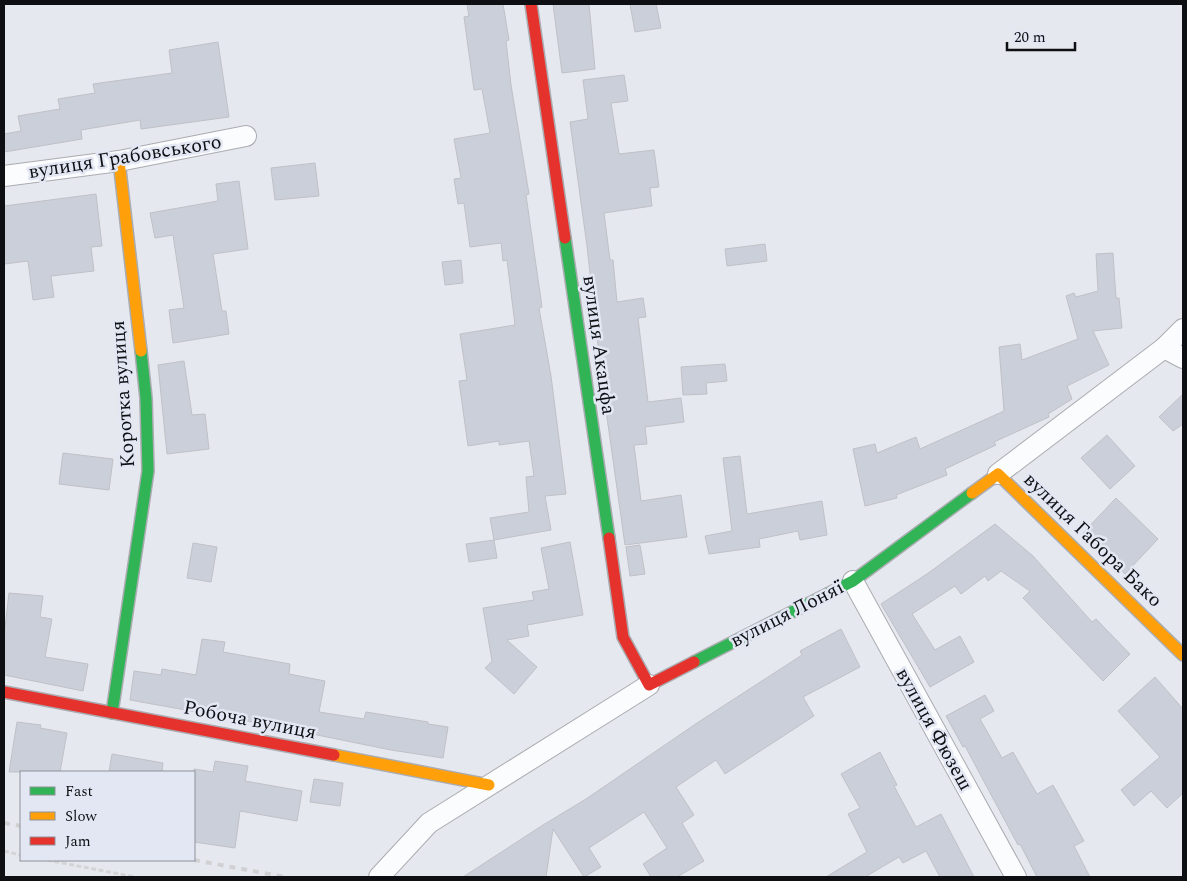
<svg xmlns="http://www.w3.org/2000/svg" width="1187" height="881" font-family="Spectral,serif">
  <rect width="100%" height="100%" fill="#e6e8ef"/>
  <!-- building -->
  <g fill="#cbcfda" stroke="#bfc1c6">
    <polygon points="467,4 503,4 509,40 506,41 511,85 529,194 526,195 542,307 539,308 551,376 566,494 545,496 551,530 494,540 490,518 529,512 526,477 534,476 529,441 499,445 499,441 468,446 459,381 467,380 460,334 515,325 507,260 503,261 501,243 470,247 464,203 458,204 454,179 461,178 454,139 490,133 482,89 474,90 464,17 469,16"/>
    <polygon points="553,4 589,4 595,69 562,73"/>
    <polygon points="630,4 656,4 661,28 635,32"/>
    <polygon points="218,42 229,117 141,129 140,120 81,130 82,139 4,152 4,134 21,131 18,116 60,109 58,99 95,93 93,84 172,73 169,50"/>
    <polygon points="624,75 628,101 611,103 619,154 654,150 659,187 650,188 652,206 604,213 610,260 613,260 617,302 643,298 646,317 638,318 648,402 681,398 684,422 645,427 647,444 634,445 641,501 681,495 687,537 625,545 602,382 587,246 570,122 588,119 583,80"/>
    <polygon points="315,163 319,196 275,200 271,168"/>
    <polygon points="239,181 248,249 213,254 222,311 226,311 229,334 173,343 169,310 184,308 173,235 155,238 150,213 218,201 216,184"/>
    <polygon points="96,194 102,246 91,247 94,271 51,276 54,297 33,300 28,261 4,264 4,206"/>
    <polygon points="765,244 767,261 727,266 725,249"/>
    <polygon points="1113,253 1116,298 1119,298 1122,328 1093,331 1109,365 1067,386 1072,399 1048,414 1049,417 994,442 996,445 945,469 947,475 896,495 897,498 865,506 853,449 875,444 877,453 916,437 920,449 1004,411 999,347 1020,344 1022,360 1078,339 1066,296 1074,293 1076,297 1098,291 1096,254"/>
    <polygon points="461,260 463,283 445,285 442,262"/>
    <polygon points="184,361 192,415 205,414 209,449 167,454 158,365"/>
    <polygon points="725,364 727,381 706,383 707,394 683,395 681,367"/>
    <polygon points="1183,394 1183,424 1173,431 1159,417"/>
    <polygon points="1107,435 1135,466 1110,489 1081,458"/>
    <polygon points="63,453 113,459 109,490 59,484"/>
    <polygon points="740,456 747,514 822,501 827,535 800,540 798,531 759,539 760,547 709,554 705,536 732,531 723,458"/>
    <polygon points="1116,498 1158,539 1125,574 1083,533"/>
    <polygon points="995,524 1033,556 1092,622 1096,619 1130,654 1103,681 1023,598 1030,591 1001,571 988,581 985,576 961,594 955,586 912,614 935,650 960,636 974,662 930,687 881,604 927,574"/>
    <polygon points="494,540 497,558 469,562 466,544"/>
    <polygon points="570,542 583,615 527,625 529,636 507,640 537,667 514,694 485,668 492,661 483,608 534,600 532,592 549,589 541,548"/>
    <polygon points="193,543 217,547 211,582 187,578"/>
    <polygon points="640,545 645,574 630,576 626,547"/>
    <polygon points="9,593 43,596 40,617 52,619 45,657 88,664 83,691 4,675 4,636"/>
    <polygon points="841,629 860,667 803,697 814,716 725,774 716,760 676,787 694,815 682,823 704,861 677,877 651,877 643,864 667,848 644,812 589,848 601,867 584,877 553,829 546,877 463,877 543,825 586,799 697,723 802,655 800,651"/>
    <polygon points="202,639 225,642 223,652 290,664 289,674 325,681 319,712 364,719 366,712 428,722 428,724 448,727 443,758 391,750 263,724 130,700 134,671 161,675 162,669 196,675"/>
    <polygon points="1155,677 1183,709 1183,793 1167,808 1151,791 1134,806 1121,790 1160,757 1118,711"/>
    <polygon points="985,695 994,711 980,719 1002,758 1013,752 1037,794 1053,785 1084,841 1074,846 1090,877 1037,877 1020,844 1018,845 965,746 963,747 946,716"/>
    <polygon points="17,722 41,725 40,728 67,733 60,772 9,772"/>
    <polygon points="880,752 897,785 894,786 916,827 941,814 974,877 940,877 926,851 903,863 899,857 865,877 826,877 867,852 848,814 860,808 841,774"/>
    <polygon points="112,754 163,763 162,772 109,772"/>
    <polygon points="215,761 248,766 245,781 302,791 297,821 240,811 235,848 194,842 194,769 213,772"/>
    <polygon points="314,779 343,783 340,806 310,802"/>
  </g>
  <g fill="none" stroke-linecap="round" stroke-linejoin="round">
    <defs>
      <g id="street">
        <polyline points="4,176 119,161 246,136"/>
        <polyline points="1164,348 1183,358"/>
        <polyline points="998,474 1164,348 1183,329"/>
        <polyline points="853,581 1016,877"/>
        <polyline points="379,877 429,823 649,685"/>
      </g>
      <g id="fast">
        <polyline points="565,238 609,538"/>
        <polyline points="694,662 853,581 972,493"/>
        <polyline points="112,713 148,471 146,398 141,351"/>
      </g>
      <g id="slow">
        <polyline points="119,161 141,351"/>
        <polyline points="972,493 998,474 1183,655"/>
        <polyline points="334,755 489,785"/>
      </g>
      <g id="jam">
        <polyline points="531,4 565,238"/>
        <polyline points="609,538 623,637 649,685 694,662"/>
        <polyline points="4,692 334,755"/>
      </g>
    </defs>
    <!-- street casing -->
    <use href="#street" stroke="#aaacb1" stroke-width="22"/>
    <!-- fast casing -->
    <use href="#fast" stroke="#aaacb1" stroke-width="14"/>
    <!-- slow casing -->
    <use href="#slow" stroke="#aaacb1" stroke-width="14"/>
    <!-- jam casing -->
    <use href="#jam" stroke="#aaacb1" stroke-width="14"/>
    <!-- path -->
    <g stroke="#d3d4d6" stroke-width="3" stroke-dasharray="5 2.5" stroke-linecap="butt">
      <polyline points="4,851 21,855"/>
      <polyline points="47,860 135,877"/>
    </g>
    <!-- street -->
    <use href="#street" stroke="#fbfcfd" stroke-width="20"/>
    <!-- fast -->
    <use href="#fast" stroke="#30b455" stroke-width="11"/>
    <!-- slow -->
    <use href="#slow" stroke="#ff9f0a" stroke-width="11"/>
    <!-- jam -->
    <use href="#jam" stroke="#e5322d" stroke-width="11"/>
    <!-- rail -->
    <g stroke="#d1d1d3" stroke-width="4" stroke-dasharray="6 6" stroke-linecap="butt">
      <polyline points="4,823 21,826"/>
      <polyline points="194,860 285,877"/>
    </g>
  </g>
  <g text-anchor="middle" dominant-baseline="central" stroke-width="5" stroke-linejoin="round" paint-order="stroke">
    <!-- street labels -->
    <g font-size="20" fill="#0d0f13" stroke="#e2e7f3">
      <text transform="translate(125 157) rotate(-9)">вулиця Грабовського</text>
      <text transform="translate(599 345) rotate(82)">вулиця Акацфа</text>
      <text transform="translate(123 394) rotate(-94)">Коротка вулиця</text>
      <text transform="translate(1093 540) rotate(44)">вулиця Габора Бако</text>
      <text transform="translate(787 614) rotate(-27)">вулиця Лоняї</text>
      <text transform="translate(250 720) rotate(11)">Робоча вулиця</text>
      <text transform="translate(934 729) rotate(61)">вулиця Фюзеш</text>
    </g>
  </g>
  <!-- border -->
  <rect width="1187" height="881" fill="none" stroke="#0d0f13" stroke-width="10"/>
  <!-- legend -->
  <rect x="20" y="771" width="175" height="90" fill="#e2e7f3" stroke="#8d9199"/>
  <rect x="30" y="787" width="25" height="8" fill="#30b455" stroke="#8d9199"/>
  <text x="65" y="796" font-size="15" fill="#0d0f13">Fast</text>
  <rect x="30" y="812" width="25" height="8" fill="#ff9f0a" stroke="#8d9199"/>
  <text x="65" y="821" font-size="15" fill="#0d0f13">Slow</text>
  <rect x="30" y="837" width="25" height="8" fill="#e5322d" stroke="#8d9199"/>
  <text x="65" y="846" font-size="15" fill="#0d0f13">Jam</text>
  <!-- scale -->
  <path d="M1007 42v8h68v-8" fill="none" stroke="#0d0f13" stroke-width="2.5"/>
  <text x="1014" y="42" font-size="15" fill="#0d0f13" stroke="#e2e7f3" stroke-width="4" paint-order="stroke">20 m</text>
</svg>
